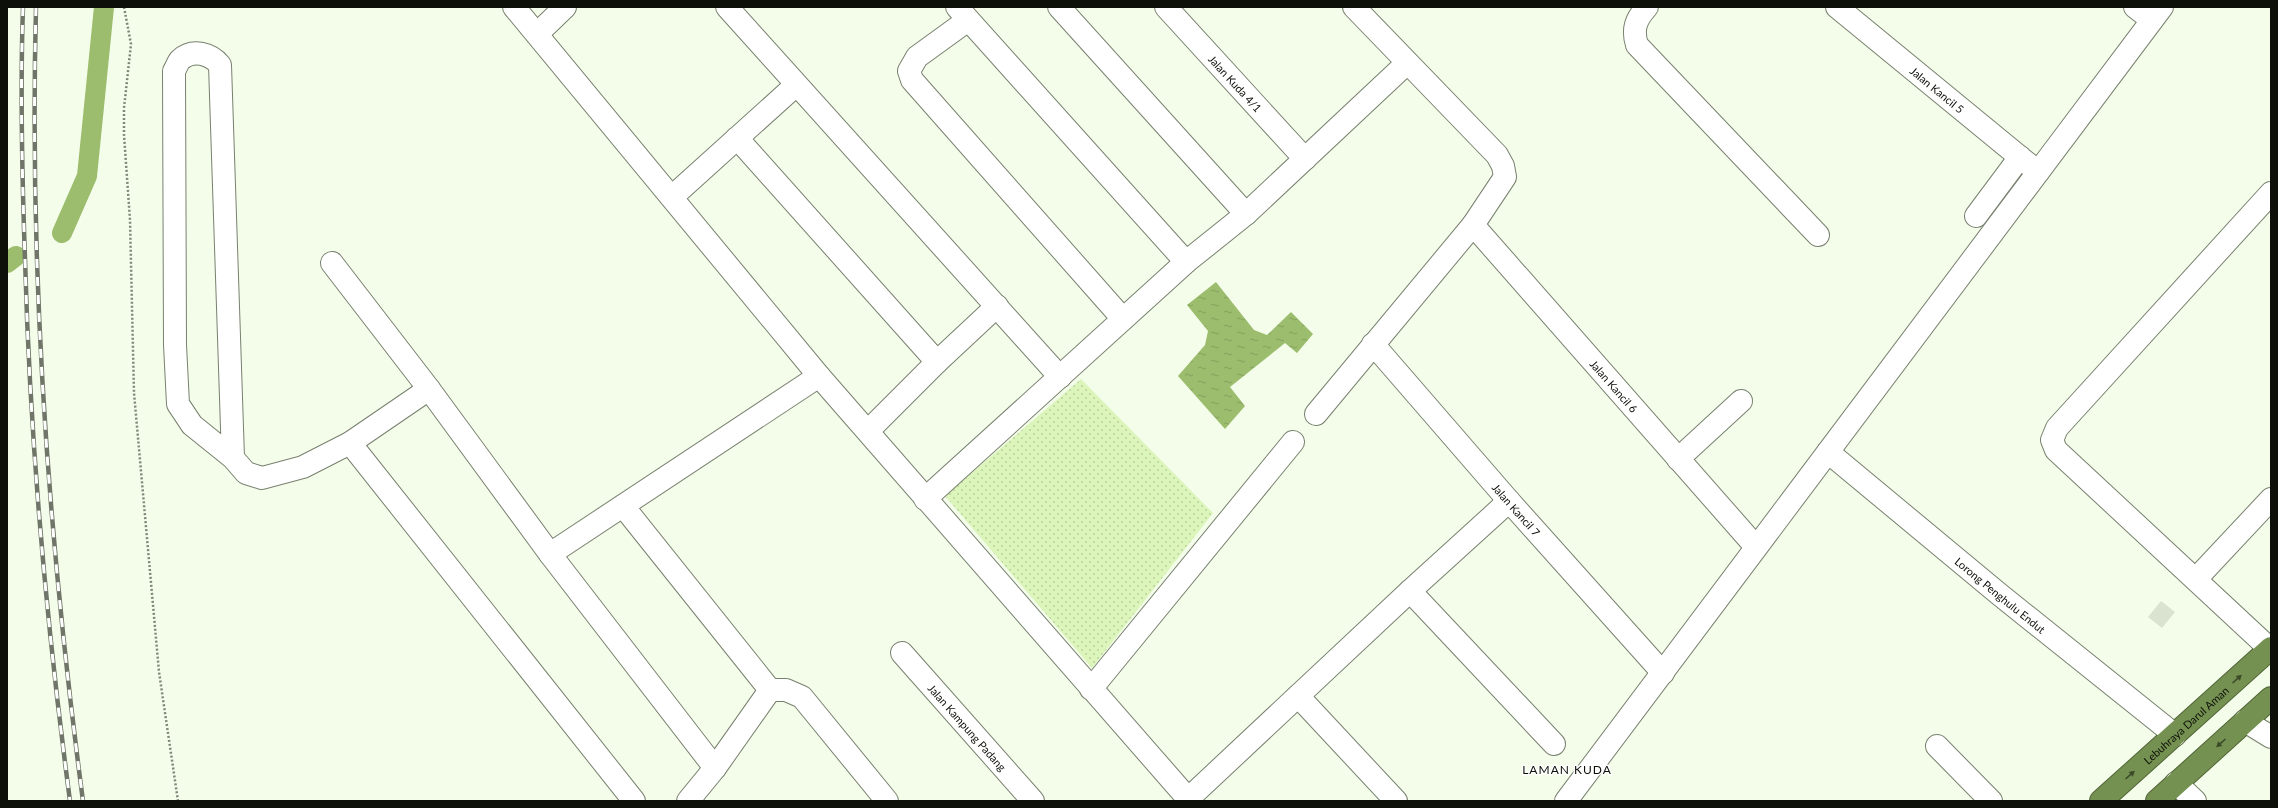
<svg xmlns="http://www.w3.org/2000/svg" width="2278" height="808" font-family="Lato,sans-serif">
  <defs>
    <pattern id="park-dots" width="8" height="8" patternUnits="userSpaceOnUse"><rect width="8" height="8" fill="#dbf5bb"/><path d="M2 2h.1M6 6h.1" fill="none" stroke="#bbd19f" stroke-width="1.8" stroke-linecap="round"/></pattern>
    <pattern id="water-ripples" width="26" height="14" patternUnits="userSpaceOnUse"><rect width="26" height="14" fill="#9bbd6d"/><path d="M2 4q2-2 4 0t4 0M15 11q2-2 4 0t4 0" fill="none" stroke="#84a15d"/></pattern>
  </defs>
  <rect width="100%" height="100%" fill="#f4fde9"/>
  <!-- park -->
  <polygon fill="url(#park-dots)" points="1081,379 1213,513 1092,668 945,496"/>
  <!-- water -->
  <polygon fill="url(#water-ripples)" points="1216,282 1254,330 1267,335 1291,312 1313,334 1297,353 1285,343 1230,387 1245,406 1225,429 1178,376 1205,345 1208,331 1187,305"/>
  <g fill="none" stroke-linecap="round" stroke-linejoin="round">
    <!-- canal -->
    <g stroke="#9bbd6d" stroke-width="20">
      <polyline points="62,233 87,176 104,7"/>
      <polyline points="7,263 16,256"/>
    </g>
  </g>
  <!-- building -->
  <polygon fill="#dae3d0" points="2161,601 2175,612 2162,628 2148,617"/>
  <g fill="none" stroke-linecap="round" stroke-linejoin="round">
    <defs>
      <g id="minor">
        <polyline points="514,7 819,376 1190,801"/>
        <polyline points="727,7 1060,377"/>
        <polyline points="1059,7 1246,214"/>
        <path id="s1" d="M 1166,7 L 1305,159"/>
        <path d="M 1647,7 C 1636,19 1632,29 1637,45 L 1818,235"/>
        <path id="s2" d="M 1837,7 L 2038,172"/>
        <polyline points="2135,7 2152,20"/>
        <polyline points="968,20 917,57 909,71 912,80 1123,319"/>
        <polyline points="537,34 565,7"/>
        <polyline points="737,138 937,362"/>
        <polyline points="672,197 796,85"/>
        <polyline points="1976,216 2020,157"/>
        <path id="s3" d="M 1473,225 L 1756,547"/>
        <polyline points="1186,262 1246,214 1407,63"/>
        <polyline points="332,263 429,389 550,554"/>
        <path id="s4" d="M 1373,344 L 1509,501 L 1663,673"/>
        <polyline points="819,376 550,554 715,768 770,690 786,690 802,697 887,801"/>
        <polyline points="1316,414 1473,225 1505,177 1503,166 1497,155 1354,7"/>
        <polyline points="868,431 937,362 997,306"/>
        <polyline points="350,443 634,801"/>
        <path id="s5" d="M 1828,452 L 1999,594 L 2175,735"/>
        <path d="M 233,458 L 192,425 L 178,404 L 175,345 L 174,71 C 176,68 178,62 180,60 C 193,48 211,54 220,65 L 233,458 L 246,473 L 262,478 L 303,467 L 350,443 L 429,389"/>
        <polyline points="1678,459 1741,401"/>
        <polyline points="925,499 1186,262 957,7"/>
        <polyline points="623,506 770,690"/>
        <polyline points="2196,579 2271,499"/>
        <polyline points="1410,591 1554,744"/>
        <polyline points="2270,649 2056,450 2052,440 2057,428 2271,193"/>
        <path id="s6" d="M 902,653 L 1033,801"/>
        <polyline points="1091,689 1293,442"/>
        <polyline points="1298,696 1396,801"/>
        <polyline points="2245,721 2271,737"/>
        <polyline points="1937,746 1991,801"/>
        <polyline points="2176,783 2195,801"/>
        <polyline points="1188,799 1410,591 1509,501"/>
        <polyline points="688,801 715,768"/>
        <polyline points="1566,801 2162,7"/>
      </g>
      <g id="highway">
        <path id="s7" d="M 2101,801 L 2271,648"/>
        <polyline points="2157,801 2271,698"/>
      </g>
    </defs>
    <!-- minor casing -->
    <use href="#minor" stroke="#78816f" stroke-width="24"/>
    <!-- highway casing -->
    <use href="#highway" stroke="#516438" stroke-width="24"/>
    <!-- path -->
    <polyline stroke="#808679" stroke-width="2.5" stroke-dasharray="2 2" stroke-linecap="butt" points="124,7 131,44 124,108 124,135 130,220 134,393 159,672 178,801"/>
    <!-- minor -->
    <use href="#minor" stroke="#fff" stroke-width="22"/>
    <!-- highway -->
    <use href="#highway" stroke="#759151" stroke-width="22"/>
    <defs>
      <g id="rail">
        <path d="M 23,7 C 20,91 22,175 25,259 C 30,441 46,621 70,801"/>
        <path d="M 36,7 C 29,273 48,538 83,801"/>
      </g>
    </defs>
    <!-- rail casing -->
    <use href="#rail" stroke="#6f7568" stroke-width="4.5"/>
    <!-- rail -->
    <use href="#rail" stroke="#fff" stroke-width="3" stroke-dasharray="9" stroke-linecap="butt"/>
  </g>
  <!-- one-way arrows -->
  <defs><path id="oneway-solid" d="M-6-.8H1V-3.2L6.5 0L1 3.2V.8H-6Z"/></defs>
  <g fill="#3c4a29">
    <use href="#oneway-solid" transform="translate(2237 679) rotate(-42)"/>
    <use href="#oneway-solid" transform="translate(2221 743) rotate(138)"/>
    <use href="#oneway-solid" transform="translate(2130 775) rotate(-42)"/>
  </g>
  <g text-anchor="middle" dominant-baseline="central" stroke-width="3" stroke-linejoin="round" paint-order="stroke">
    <!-- street labels -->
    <g font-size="11" fill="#0d1009" stroke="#fff">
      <text stroke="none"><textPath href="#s1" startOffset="103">Jalan Kuda 4/1</textPath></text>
      <text stroke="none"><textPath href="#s2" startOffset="130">Jalan Kancil 5</textPath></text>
      <text stroke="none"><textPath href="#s3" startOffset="214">Jalan Kancil 6</textPath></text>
      <text stroke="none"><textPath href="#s4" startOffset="219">Jalan Kancil 7</textPath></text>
      <text stroke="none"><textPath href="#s5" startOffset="224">Lorong Penghulu Endut</textPath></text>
      <text stroke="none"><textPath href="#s7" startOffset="114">Lebuhraya Darul Aman</textPath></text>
      <text stroke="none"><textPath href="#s6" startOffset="99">Jalan Kampung Padang</textPath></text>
    </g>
    <!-- neighbourhood labels -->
    <g font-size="12" letter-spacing="1" fill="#0d1009" stroke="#fff">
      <text x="1567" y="769">LAMAN KUDA</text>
    </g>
  </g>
  <!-- border -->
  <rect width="2278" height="808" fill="none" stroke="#0d1009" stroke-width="16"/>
</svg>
